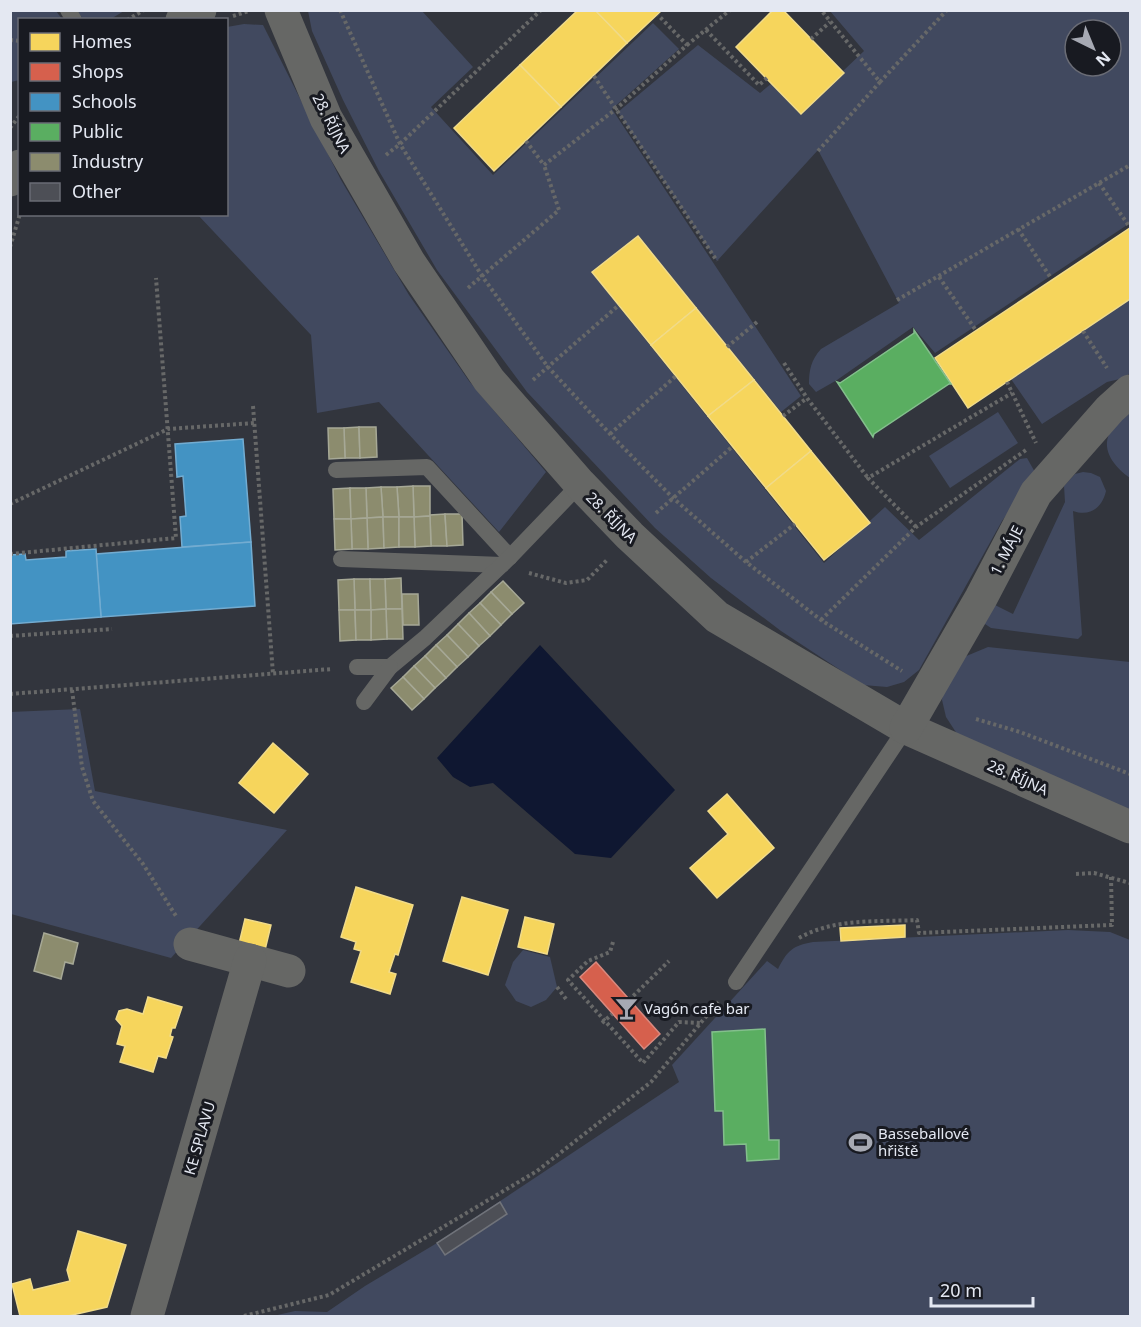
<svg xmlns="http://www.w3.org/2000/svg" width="1141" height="1327" font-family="'Noto Sans',sans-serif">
  <rect width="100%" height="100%" fill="#32353d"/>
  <!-- green -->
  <g fill="#41495f" fill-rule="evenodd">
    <polygon points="10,11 56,11 62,19 20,20 19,80 11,82"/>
    <polygon points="77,11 124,11 109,20 83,19"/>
    <polygon points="308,11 422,11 473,67 431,107 493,175 653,23 679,49 612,109 801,396 781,412 638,236 593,274 824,563 885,507 919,540 1020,459 1027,458 1036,474 1002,521 919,670 904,682 887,687 863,685 781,631 711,578 655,528 527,392 437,270 379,171 343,100 312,31"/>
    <path d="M 830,11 L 1130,11 L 1130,223 L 935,353 L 913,327 L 837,380 L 816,392 L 809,384 C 809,370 811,360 821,349 L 899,303 L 818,150 L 717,261 L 618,112 L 698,45 L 760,93 L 772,83 L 800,112 L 864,51 ZM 1075,30 L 1111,30 L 1111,66 L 1075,66 Z"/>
    <polygon points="244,24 263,25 341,180 409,295 469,381 546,472 499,532 379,402 317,413 311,335 198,215 226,214 227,27"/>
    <polygon points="1130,299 1130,373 1124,378 1107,382 1042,424 1011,379"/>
    <path d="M 1130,410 L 1130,478 C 1116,468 1100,451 1110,432 C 1115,424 1124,417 1130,410 Z"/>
    <polygon points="998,412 1018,443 950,488 929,456"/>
    <path d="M 1083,472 L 1091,473 L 1100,477 L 1106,491 C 1102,508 1090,517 1073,511 L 1082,635 L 1078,639 L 991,628 L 985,624 L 983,616 L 995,605 L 1013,614 L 1065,502 L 1064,486 L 1075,474 Z"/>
    <polygon points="988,647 1130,662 1130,810 959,737 946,717 942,700 944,685 964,657"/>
    <polygon points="80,709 95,791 287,830 171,958 11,914 10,712"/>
    <path d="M 1068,930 L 1110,932 L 1130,940 L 1130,1316 L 273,1316 L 295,1311 L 327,1312 L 365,1286 L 437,1243 L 679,1082 L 672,1065 L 767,961 L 778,969 C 788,950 792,946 813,942 Z"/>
    <polygon points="523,950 550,957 557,987 546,1000 531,1007 516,1001 505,985 513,962"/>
  </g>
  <!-- water -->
  <polygon fill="#0f1731" points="540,645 675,790 611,858 575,854 493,783 470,787 453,777 437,758"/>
  <!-- homes -->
  <g fill="#f6d55c" stroke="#f1db89" stroke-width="1.5">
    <polygon points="578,10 595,10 627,43 561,107 520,65"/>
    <polygon points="595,10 662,10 627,43"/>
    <polygon points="773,10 783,10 844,73 801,114 736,47"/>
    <polygon points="520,65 561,107 494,171 454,128"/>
    <polygon points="1130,228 1130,299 968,408 935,358"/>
    <polygon points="638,236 696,308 651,345 592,272"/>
    <polygon points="696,308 754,380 708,416 651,345"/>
    <polygon points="754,380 811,451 766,488 708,416"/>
    <polygon points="811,451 870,523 824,560 766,488"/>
    <polygon points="273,743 308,774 274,813 239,783"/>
    <polygon points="727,794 774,848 717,898 690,868 728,834 708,811"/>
    <polygon points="356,887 413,905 398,955 395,954 389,972 396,974 390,994 351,982 361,951 354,949 356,942 341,937"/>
    <polygon points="462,897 508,910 488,975 443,961"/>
    <polygon points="525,917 554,924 547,954 518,947"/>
    <polygon points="245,919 271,925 264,954 238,948"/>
    <polygon points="905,925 905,937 841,941 840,928"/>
    <polygon points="148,997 182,1007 175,1028 172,1028 170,1036 173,1037 166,1058 158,1056 153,1072 120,1062 125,1046 117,1044 122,1026 116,1019 119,1011 127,1009 143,1014"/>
    <polygon points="78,1231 126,1245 107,1307 68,1316 20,1316 12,1284 30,1279 33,1290 70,1281 67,1270"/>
  </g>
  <!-- shops -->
  <polygon fill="#d6604d" stroke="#da897e" stroke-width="1.5" points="596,962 660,1034 644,1049 580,977"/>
  <!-- schools -->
  <g fill="#4393c3" stroke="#73acd1" stroke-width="1.5">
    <polygon points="243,439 251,542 182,547 180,517 186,516 183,476 177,477 175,444"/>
    <polygon points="251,542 255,606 101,617 96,554"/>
    <polygon points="96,549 101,617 10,624 10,555 25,554 26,560 66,557 66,551"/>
  </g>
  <!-- public -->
  <g fill="#5aae61" stroke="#83bf8c" stroke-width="1.5">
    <polygon points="914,330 951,384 949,384 874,434 873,437 837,382 840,383 914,333"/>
    <polygon points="765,1029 769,1140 779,1140 779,1159 747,1161 746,1144 724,1145 723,1111 715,1111 712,1032"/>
  </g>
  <!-- industry -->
  <g fill="#8c8c6e" stroke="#a6a896" stroke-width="1.5">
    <polygon points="359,427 360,458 345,458 344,428"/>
    <polygon points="359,427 376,427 377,457 360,458"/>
    <polygon points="328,428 344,428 345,458 329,459"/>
    <polygon points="413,486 430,486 430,516 414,517"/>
    <polygon points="413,486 414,517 399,517 397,487"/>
    <polygon points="381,487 397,487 399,517 383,517"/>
    <polygon points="381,487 383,517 367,518 366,488"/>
    <polygon points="350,488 351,519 334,519 333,489"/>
    <polygon points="350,488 366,488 367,518 351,519"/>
    <polygon points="445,514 447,546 431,546 430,515"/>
    <polygon points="445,514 462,514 463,545 447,546"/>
    <polygon points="430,516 431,546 415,547 414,517"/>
    <polygon points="383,517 384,548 368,549 367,518"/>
    <polygon points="383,517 399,517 399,547 384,548"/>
    <polygon points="399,517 414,517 415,547 399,547"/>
    <polygon points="367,518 368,549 352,549 351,519"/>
    <polygon points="334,519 351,519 352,549 335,550"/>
    <polygon points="401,578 402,609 386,609 385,579"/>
    <polygon points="354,579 370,579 371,610 355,610"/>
    <polygon points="354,579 355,610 339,610 338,580"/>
    <polygon points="370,579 385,579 386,609 371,610"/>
    <polygon points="503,581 524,603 512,614 491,592"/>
    <polygon points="491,592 512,614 501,625 480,603"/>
    <polygon points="402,594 418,594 419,625 403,625"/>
    <polygon points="480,603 501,625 490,636 469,613"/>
    <polygon points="386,609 402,609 403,639 387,639"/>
    <polygon points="386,609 387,639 371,640 371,610"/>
    <polygon points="339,610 355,610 356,640 340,641"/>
    <polygon points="355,610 371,610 371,640 356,640"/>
    <polygon points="469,613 490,636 479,646 458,624"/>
    <polygon points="458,624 479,646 468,657 447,635"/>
    <polygon points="447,635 468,657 457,667 436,645"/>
    <polygon points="436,645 457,667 446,678 425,656"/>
    <polygon points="425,656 446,678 435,688 414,666"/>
    <polygon points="414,666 435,688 424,699 403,677"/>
    <polygon points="403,677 424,699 412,710 391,688"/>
    <polygon points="44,933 78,943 73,964 65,962 61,979 34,971"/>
  </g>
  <!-- building -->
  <polygon fill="#4d4f56" stroke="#70737a" stroke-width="1.5" points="500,1202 507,1214 445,1255 437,1243"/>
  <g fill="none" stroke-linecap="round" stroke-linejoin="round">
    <!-- path -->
    <g stroke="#676868" stroke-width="4" stroke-dasharray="3 3" stroke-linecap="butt">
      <polyline points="340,10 400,144 482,276 548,367 610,434 673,498 746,562 821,620 902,671"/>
      <polyline points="233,16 249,11"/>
      <polyline points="127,20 144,10"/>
      <polyline points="706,30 759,85 767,78"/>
      <polyline points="811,39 830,22"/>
      <polyline points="10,40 20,41"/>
      <polyline points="687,45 730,10"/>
      <polyline points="594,76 717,261"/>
      <polyline points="880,82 947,10"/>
      <polyline points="10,128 20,115"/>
      <polyline points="526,141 544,165 616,109 687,45 658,15"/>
      <polyline points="818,151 880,82 821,10"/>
      <polyline points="386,155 400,144 541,10"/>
      <polyline points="1099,183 1129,226"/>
      <polyline points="1018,229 1051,278"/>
      <polyline points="10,247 20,214"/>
      <polyline points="939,277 975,329"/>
      <polyline points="468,288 559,210 544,165"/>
      <polyline points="897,300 1130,165"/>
      <polyline points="1083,331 1107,368"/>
      <polyline points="727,347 757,322"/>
      <polyline points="784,363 807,398 868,478"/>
      <polyline points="533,380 619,305"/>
      <polyline points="1007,382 1036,443"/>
      <polyline points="253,406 273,674"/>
      <polyline points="783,416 807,398"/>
      <polyline points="610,434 676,376"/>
      <polyline points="10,504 168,429 254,423"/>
      <polyline points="656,513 732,447"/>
      <polyline points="916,527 868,478 1012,393"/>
      <polyline points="10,554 176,538 156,278"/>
      <polyline points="746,562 795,524"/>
      <polyline points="529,573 566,583 587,580 607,560"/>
      <polyline points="821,620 916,527 1026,450"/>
      <polyline points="10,636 112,629"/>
      <polyline points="72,690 82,767 93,801 143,864 176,916"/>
      <polyline points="10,694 332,669"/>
      <polyline points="976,719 1020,732 1130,774"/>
      <polyline points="1076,874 1094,873 1130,883"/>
      <path d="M 799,938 C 834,918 877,922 917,920 L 919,933 L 1112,925 L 1111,877"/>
      <polyline points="613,942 610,952 588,961 568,980 643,1063 679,1022 701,1023"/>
      <polyline points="557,987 566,999"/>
      <polyline points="629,1000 669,961"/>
      <polyline points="602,1023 612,1014"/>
      <polyline points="244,1316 329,1295 537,1171 651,1082 720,1000"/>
    </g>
    <!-- lane -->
    <g stroke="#666765" stroke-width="16">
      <polyline points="68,10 74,20"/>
      <polyline points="336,470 427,467 510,557"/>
      <polyline points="341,559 502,565"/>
      <polyline points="357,667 390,667 425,638 510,557 580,484"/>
      <polyline points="364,702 390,667"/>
      <polyline points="736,982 906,728"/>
    </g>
    <!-- street -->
    <g stroke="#666765" stroke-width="33">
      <polyline points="281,10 326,118 409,262 489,380 580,484 630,536 717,617 906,728 1130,827"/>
      <polyline points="182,20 200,10"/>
      <polyline points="10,180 20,166"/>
      <polyline points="906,728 981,598 1036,493 1110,409 1130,391"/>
      <polyline points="190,944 289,971"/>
      <polyline points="147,1316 250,960"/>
    </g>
  </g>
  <!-- icons -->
  <defs>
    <symbol id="bar-bare" viewBox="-9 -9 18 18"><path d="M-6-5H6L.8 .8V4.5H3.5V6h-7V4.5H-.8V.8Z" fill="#a6a9b3" stroke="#181a21" stroke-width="2.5" paint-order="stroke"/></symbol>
    <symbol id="stadium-bare" viewBox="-9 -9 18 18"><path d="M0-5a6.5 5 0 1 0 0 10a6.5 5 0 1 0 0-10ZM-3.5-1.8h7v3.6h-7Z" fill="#a6a9b3" stroke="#181a21" stroke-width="2.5" paint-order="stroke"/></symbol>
  </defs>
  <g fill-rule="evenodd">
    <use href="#bar-bare" x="610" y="992" width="33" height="33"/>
    <use href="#stadium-bare" x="844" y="1126" width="33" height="33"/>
  </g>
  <g text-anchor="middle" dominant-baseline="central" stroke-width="6" stroke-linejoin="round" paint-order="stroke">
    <!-- street labels -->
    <g font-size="15" fill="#e4e8f2" stroke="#181a21">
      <text transform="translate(332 123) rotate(63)">28. ŘÍJNA</text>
      <text transform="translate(612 517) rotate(45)">28. ŘÍJNA</text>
      <text transform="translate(1006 550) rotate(-63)">1. MÁJE</text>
      <text transform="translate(1018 777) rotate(24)">28. ŘÍJNA</text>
      <text transform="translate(199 1138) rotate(-74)">KE SPLAVU</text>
    </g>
    <!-- poi labels -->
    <g font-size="15" fill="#e4e8f2" stroke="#181a21" text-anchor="start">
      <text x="644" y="1008">Vagón cafe bar</text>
      <text x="878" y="1133">Basseballové<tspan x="878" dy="17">hřiště</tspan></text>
    </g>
  </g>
  <!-- border -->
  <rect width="1141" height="1327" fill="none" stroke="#e4e8f2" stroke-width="24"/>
  <!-- legend -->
  <rect x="18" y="18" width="210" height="198" fill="#181a21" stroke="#6a6c75" stroke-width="1.5"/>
  <rect x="30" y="33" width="30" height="18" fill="#f6d55c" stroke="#6a6c75" stroke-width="1.5"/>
  <text x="72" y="48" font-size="18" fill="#e4e8f2">Homes</text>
  <rect x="30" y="63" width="30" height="18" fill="#d6604d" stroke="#6a6c75" stroke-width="1.5"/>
  <text x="72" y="78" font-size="18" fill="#e4e8f2">Shops</text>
  <rect x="30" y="93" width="30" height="18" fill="#4393c3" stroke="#6a6c75" stroke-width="1.5"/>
  <text x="72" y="108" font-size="18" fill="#e4e8f2">Schools</text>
  <rect x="30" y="123" width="30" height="18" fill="#5aae61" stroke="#6a6c75" stroke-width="1.5"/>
  <text x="72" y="138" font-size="18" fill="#e4e8f2">Public</text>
  <rect x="30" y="153" width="30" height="18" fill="#8c8c6e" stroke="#6a6c75" stroke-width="1.5"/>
  <text x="72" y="168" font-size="18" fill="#e4e8f2">Industry</text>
  <rect x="30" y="183" width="30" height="18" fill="#4d4f56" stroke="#6a6c75" stroke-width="1.5"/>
  <text x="72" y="198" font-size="18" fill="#e4e8f2">Other</text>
  <!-- north arrow -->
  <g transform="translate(1093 48) rotate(137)"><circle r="28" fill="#181a21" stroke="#6a6c75" stroke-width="1.5"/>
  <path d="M0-4.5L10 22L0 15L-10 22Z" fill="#a6a9b3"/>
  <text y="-9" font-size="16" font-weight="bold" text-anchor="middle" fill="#e4e8f2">N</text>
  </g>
  <!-- scale -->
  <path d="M931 1297v9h102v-9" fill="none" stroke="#e4e8f2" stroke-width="3"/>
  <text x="940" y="1297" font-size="18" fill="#e4e8f2" stroke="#181a21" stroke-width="4.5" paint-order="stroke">20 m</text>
</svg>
